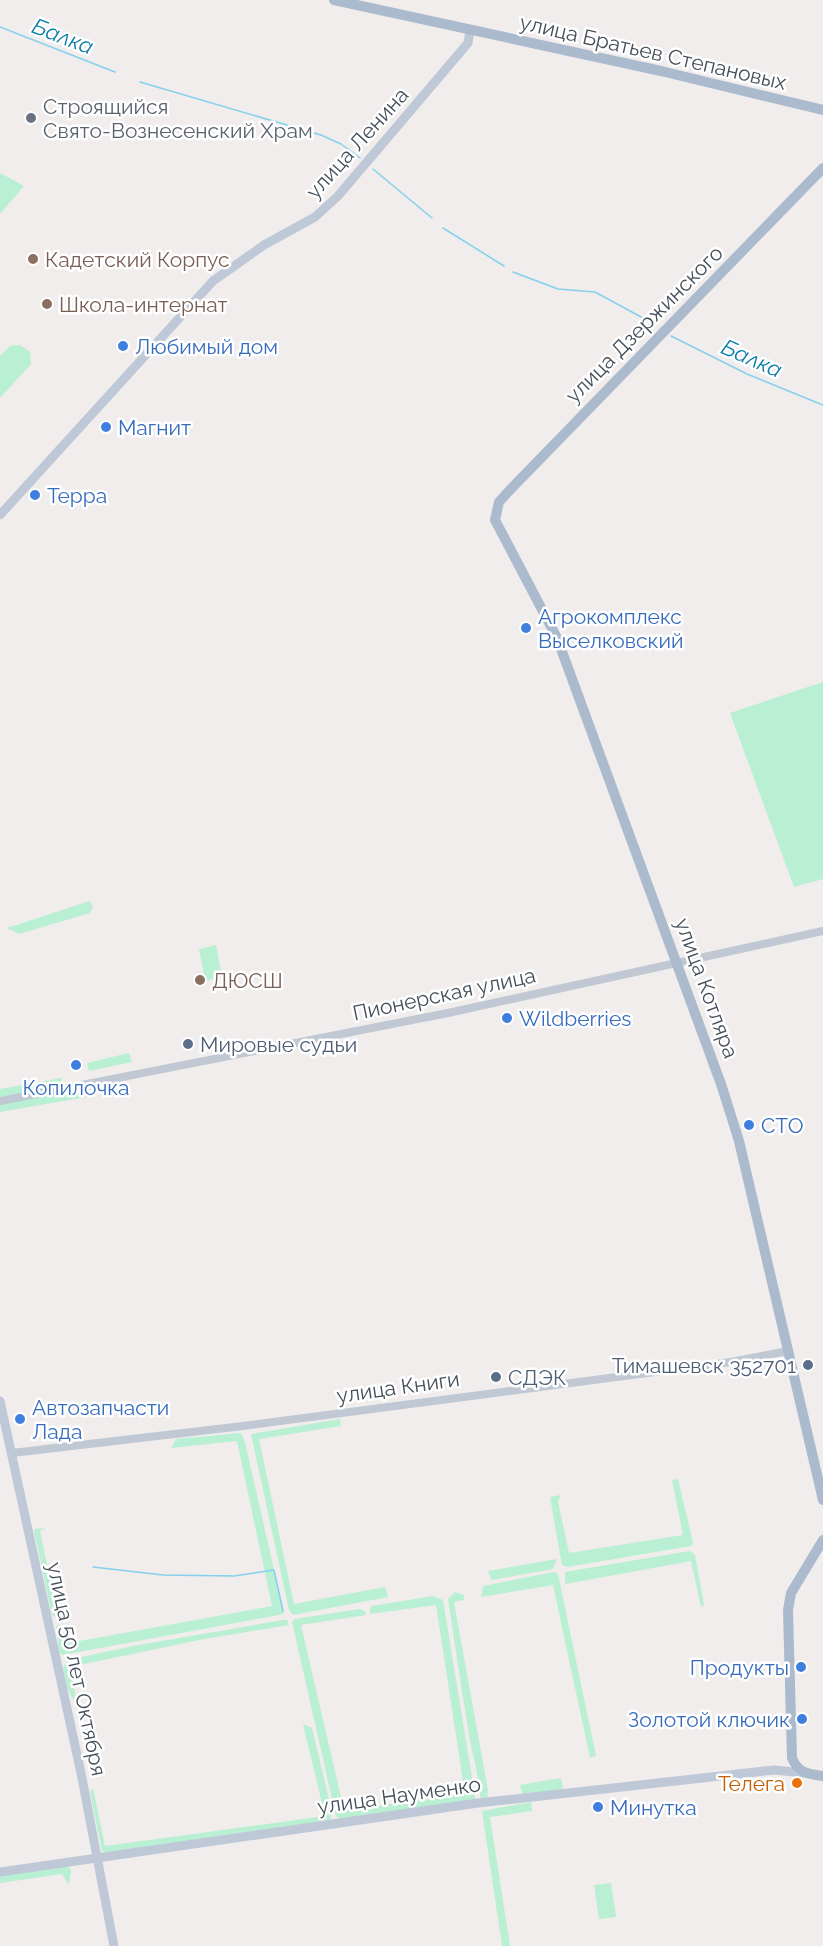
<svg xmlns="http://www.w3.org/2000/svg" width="823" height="1946" font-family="Raleway,sans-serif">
  <rect width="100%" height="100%" fill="#f0edec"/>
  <!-- green -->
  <g fill="#b9efd2">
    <polygon points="0,173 24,186 0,214"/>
    <polygon points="20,345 30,352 31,364 0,398 0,356 10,346"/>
    <polygon points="823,682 823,879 794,887 730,713"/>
    <polygon points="90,901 93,907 90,913 19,934 7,928"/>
    <polygon points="216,945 222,977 205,981 199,949"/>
    <polygon points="129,1053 132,1062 89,1071 87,1063"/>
    <polygon points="62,1078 61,1086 0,1097 0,1089"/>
    <polygon points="89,1087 92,1096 0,1112 0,1103"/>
    <polygon points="340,1419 341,1426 259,1439 294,1604 385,1587 388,1597 293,1615 289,1610 251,1434"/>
    <polygon points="241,1433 245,1442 284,1614 62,1655 59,1652 56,1627 59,1623 63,1644 272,1606 237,1441 171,1448 176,1439"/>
    <polygon points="678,1479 693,1543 691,1546 567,1567 562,1565 550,1497 561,1495 558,1501 569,1553 683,1535 672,1480"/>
    <polygon points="46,1528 40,1531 58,1619 52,1615 34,1531 35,1529"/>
    <polygon points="690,1551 695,1555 704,1605 701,1607 691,1561 565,1584 565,1572"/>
    <polygon points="557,1559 553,1569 491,1580 488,1571"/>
    <polygon points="554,1572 558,1574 596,1756 590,1758 553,1585 481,1597 483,1586"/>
    <path d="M 455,1592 L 464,1595 L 464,1600 L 454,1602 L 488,1790 L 487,1800 L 481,1799 L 480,1796 C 479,1775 473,1757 469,1736 C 462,1691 455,1645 448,1599 Z"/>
    <polygon points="433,1596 443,1600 476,1802 340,1819 336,1816 292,1622 295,1619 359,1609 365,1611 366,1615 301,1625 344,1810 465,1794 436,1605 370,1614 370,1608 372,1606"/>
    <polygon points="283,1620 287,1620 289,1625 204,1639 70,1667 78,1709 67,1688 63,1668 68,1660 133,1646"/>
    <polygon points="303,1724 312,1728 332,1812 330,1820 106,1853 102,1851 90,1792 93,1788 105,1846 325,1816"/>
    <polygon points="561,1778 563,1790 523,1797 520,1785"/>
    <polygon points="531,1802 532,1811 490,1817 510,1946 502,1946 482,1811"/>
    <polygon points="68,1866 71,1870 69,1885 62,1874 0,1883 0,1875"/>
    <polygon points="611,1883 616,1917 599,1919 594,1885"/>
  </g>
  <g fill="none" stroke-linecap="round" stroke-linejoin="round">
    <!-- stream -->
    <g stroke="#85d0ed" stroke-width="1.5">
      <polyline points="0,27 115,72"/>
      <polyline points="140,82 321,135 341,144 360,158"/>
      <polyline points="373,169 432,218"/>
      <polyline points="443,228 504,266"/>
      <polyline points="513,272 558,289 595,292 654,324"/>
      <polyline points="671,336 747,374 823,405"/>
      <polyline points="93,1567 163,1575 234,1576 274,1570 283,1611"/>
    </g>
    <!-- tertiary -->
    <g stroke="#bfc8d3" stroke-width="8">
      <polyline points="0,1101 448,1013 823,931"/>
      <polyline points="12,1453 243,1426 731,1362 788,1351"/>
    </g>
    <!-- secondary -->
    <g stroke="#bfc8d7" stroke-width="9">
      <polyline points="0,515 213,281 264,245 315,217 338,196 462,50 468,43 470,31"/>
      <polyline points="0,1401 81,1773 114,1946"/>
      <polyline points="0,1872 478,1803 774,1770 804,1773"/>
    </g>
    <!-- primary -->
    <g stroke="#abbacd" stroke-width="10">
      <polyline points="334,0 661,71 823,110"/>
      <polyline points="823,168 507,493 499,502 495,520 557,638 721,1084 739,1141 823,1500"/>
      <path d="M 823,1540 L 791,1593 L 788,1610 L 792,1758 C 798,1773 808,1774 823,1776"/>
    </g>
  </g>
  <!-- markers -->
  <circle fill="#6b7280" stroke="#fff" stroke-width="2" cx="31" cy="118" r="6"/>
  <g fill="#8d6e63" stroke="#fff" stroke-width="2">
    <circle cx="33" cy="259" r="6"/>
    <circle cx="47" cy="304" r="6"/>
    <circle cx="200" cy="980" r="6"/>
  </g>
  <g fill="#3f7fe0" stroke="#fff" stroke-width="2">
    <circle cx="123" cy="346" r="6"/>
    <circle cx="106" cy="427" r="6"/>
    <circle cx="35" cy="495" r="6"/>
    <circle cx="526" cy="628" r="6"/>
    <circle cx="507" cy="1018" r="6"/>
    <circle cx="76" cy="1065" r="6"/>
    <circle cx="749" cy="1125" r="6"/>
    <circle cx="20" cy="1419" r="6"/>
    <circle cx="801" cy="1667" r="6"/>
    <circle cx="802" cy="1719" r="6"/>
    <circle cx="598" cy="1807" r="6"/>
  </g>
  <g fill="#5c6f8a" stroke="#fff" stroke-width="2">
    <circle cx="188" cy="1044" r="6"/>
    <circle cx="808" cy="1365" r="6"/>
    <circle cx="496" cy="1377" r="6"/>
  </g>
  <circle fill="#e8710a" stroke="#fff" stroke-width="2" cx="797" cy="1783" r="6"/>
  <g text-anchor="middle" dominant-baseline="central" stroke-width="5" stroke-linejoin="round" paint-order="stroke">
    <!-- street labels -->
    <g font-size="21" fill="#454f5a" stroke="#fff">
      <text transform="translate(653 52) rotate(13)">улица Братьев Степановых</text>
      <text transform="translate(357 143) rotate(-48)">улица Ленина</text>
      <text transform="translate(644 324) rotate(-45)">улица Дзержинского</text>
      <text transform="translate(707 988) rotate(70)">улица Котляра</text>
      <text transform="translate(444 994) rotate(-12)">Пионерская улица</text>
      <text transform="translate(398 1387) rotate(-8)">улица Книги</text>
      <text transform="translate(77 1669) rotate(78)">улица 50 лет Октября</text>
      <text transform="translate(399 1795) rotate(-8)">улица Науменко</text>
    </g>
    <!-- worship labels -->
    <g font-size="21" fill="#5b616d" stroke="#fff" text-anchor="start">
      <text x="43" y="106">Строящийся<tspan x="43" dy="24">Свято-Вознесенский Храм</tspan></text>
    </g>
    <!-- education labels -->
    <g font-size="21" fill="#785e54" stroke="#fff" text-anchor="start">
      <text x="45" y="259">Кадетский Корпус</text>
      <text x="59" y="304">Школа-интернат</text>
      <text x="212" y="980">ДЮСШ</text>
    </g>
    <!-- shop labels -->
    <g font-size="21" fill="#366cbe" stroke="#fff" text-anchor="start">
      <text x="135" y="346">Любимый дом</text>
      <text x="118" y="427">Магнит</text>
      <text x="47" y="495">Терра</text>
      <text x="538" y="616">Агрокомплекс<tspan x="538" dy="24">Выселковский</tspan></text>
      <text x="519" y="1018">Wildberries</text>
      <text x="76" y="1087" text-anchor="middle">Копилочка</text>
      <text x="761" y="1125">СТО</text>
      <text x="32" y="1407">Автозапчасти<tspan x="32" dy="24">Лада</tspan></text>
      <text x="789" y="1667" text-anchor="end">Продукты</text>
      <text x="790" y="1719" text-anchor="end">Золотой ключик</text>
      <text x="610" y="1807">Минутка</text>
    </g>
    <!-- service labels -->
    <g font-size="21" fill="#4e5e75" stroke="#fff" text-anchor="start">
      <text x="200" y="1044">Мировые судьи</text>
      <text x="796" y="1365" text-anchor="end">Тимашевск 352701</text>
      <text x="508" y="1377">СДЭК</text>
    </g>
    <!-- food labels -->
    <g font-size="21" fill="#c56008" stroke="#fff" text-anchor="end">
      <text x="785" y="1783">Телега</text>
    </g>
    <!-- water labels -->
    <g font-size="22" font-style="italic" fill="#097ca9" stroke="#fff">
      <text transform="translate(63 36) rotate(21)">Балка</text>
      <text transform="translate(752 358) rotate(24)">Балка</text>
    </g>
  </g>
</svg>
